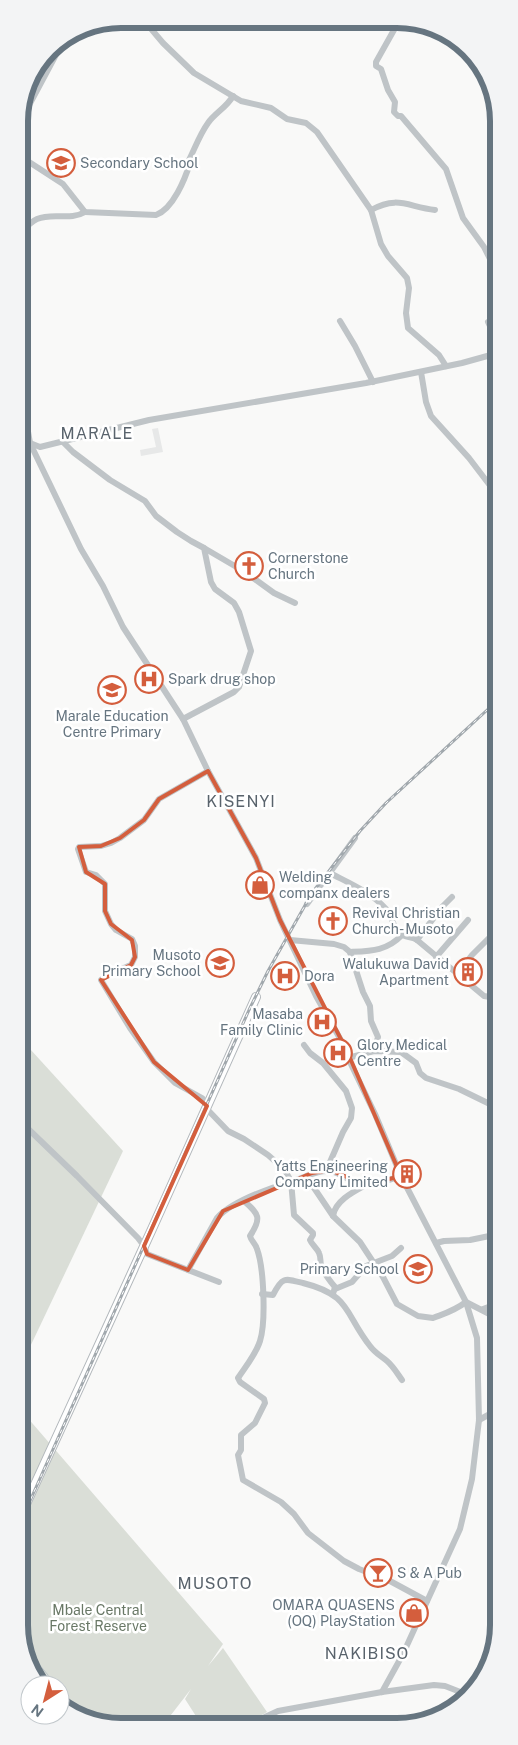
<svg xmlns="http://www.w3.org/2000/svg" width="518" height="1745" font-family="'Public Sans',sans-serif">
  <rect width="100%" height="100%" fill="#f9f9f8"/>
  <!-- built -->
  <polygon fill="#e7e8e8" points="158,428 163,452 141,456 140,450 156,447 152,429"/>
  <!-- green -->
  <g fill="#daded7">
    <polygon points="20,1038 123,1151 20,1368"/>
    <polygon points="20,1409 223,1644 208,1666 223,1648 267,1712 247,1724 201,1724 185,1699 191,1689 164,1724 100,1724 60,1703 60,1685 42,1685 21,1644"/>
  </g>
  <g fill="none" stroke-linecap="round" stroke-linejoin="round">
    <!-- stream -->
    <polyline stroke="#bac4c8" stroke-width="1" points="21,1631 28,1642 28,1651 48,1675 49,1685"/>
    <defs>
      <polyline id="major" points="21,1515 152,1229 256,997"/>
    </defs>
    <!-- major casing -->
    <use href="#major" stroke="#b3b8bc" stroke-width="10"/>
    <!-- minor -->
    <g stroke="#bfc4c7" stroke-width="6">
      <polyline points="136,19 147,24 163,43 194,73 241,101 271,108 287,119 306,123 317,132 371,210 381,244 388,256 407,278 409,288 406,313 408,328 439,355 446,366"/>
      <polyline points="399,21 376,62 376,66 381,69 388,90 395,102 394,112 398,116 401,116 446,169 463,218 484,247 491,261 498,270"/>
      <polyline points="19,124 66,36"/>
      <path d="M 19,158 L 26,160 L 63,184 L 85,212 L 156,215 C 173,209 185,179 190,163 L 189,160 C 195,148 200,134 208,123 C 215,113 227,107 233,96"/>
      <path d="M 371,210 C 398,195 408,207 435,210"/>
      <path d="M 19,235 C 24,230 30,222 37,219 C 53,212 70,221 85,212"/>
      <polyline points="340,321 355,346 373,382"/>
      <polyline points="488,322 498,343"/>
      <polyline points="421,372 426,402 431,416 469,458 498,496"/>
      <polyline points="19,380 30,443 81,549 103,586 123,627 183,719 208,771 256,858 280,920 316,996 347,1051 348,1058 375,1114 401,1176 466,1302 477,1338 479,1420 472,1479 460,1529 403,1654 382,1692"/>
      <polyline points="63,442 73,452 110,480 145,501 156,516 177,532 191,541 204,548 211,582 215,589 234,603 239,612 251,651 239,687 234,692 183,719"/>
      <polyline points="19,446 30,443 40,447 149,420 366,383 462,363 498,353"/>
      <polyline points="204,548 245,572 274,593 295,603"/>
      <path d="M 330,873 C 349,883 371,892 386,909 C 392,916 393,927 399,933 C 404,938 412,936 417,940 L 484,996 L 490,997 L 498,989"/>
      <polyline points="307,904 355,838"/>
      <polyline points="290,940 334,944 344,947 350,952 363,992 370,1006 371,1021 378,1037 374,1051"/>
      <polyline points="417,940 442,907 452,897"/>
      <path d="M 350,952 C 371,951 387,951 402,935"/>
      <polyline points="436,957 468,920"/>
      <polyline points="457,974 472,955 488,939"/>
      <polyline points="304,1045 310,1053 323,1063 346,1091 352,1108 351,1118 343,1132 330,1162 330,1170"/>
      <polyline points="348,1058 374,1051 401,1052 416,1063 420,1073 426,1078 459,1089 498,1108"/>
      <path d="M 208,1105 L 202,1098 L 175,1083 L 154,1062 L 130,1028 L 101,980 C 107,973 122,969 131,965 L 135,957 L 135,946 L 132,939 L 116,930 L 111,924 L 105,911 L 105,884 L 96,875 L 86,872 L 78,849 L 79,847 L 101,846 L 111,843 L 120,838 L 144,820 L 159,799 L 208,771"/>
      <path d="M 206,1108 L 228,1131 L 244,1139 L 268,1155 L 284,1169 L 291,1181 L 294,1215 L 313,1233 L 313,1235 L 310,1240 C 312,1245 317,1248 319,1253 C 321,1257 320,1261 321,1265 C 324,1274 329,1280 335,1287 L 333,1294"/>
      <polyline points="20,1121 77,1176 138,1238 144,1246 147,1254 219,1282"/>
      <path d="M 306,1176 L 333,1216 L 360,1242 L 383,1277 L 397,1304 L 418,1316 L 433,1318 C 446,1313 454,1311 466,1302 L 499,1319"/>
      <path d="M 244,1201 C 259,1214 262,1218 250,1236 C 251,1241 256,1244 257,1249 C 264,1268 266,1322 260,1341 C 256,1354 246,1366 238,1378 L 240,1382 L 264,1399 L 265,1403 L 255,1423 L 241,1435 L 241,1450 L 238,1455 L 243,1480 L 281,1502 L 294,1514 L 308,1533 L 344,1561 L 359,1569 L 390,1581 L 427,1601"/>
      <path d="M 333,1216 C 335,1201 353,1192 366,1185"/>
      <polyline points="436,1243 444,1241 470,1240 499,1234"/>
      <path d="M 188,1270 L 217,1218 C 232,1201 273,1187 296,1180 C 307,1177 316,1170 329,1171 C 338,1171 347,1180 356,1183 C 370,1189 387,1180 401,1176"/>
      <polyline points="335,1289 352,1282 366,1266 392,1256 401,1248"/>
      <path d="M 262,1294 L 273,1295 C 282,1277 284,1278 303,1283 C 351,1295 344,1313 370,1346 C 375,1353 381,1356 387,1361 C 393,1366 397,1373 402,1380"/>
      <polyline points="483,1309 499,1303"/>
      <polyline points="479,1420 499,1409"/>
      <polyline points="254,1724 265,1717 278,1711 382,1692 434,1685 445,1686 468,1695"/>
    </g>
    <!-- major -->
    <use href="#major" stroke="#fff" stroke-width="8"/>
    <defs>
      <polyline id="rail" points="21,1521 249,1010 268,971 312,893 360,831 386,803 498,700"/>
    </defs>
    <!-- rail casing -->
    <use href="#rail" stroke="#a1a8ad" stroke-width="3"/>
    <!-- rail -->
    <use href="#rail" stroke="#fff" stroke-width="1" stroke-dasharray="4" stroke-linecap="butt"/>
  </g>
  <!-- marked area -->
  <path fill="none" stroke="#d45e3d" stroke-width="4" stroke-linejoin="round" d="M 208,771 L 256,858 L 280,920 L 347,1051 L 401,1176 L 366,1185 L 330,1170 L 312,1173 L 223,1211 L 188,1270 L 147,1254 L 144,1246 L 207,1106 L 154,1062 L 101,980 L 131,965 L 135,957 L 132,940 L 111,924 L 105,911 L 105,884 L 86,872 L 79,847 L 101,846 L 120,838 L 144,820 L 159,799 Z"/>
  <!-- icons -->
  <defs>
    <symbol id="school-ring" viewBox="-11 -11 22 22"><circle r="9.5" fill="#fff" stroke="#d45e3d" stroke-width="1.5"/><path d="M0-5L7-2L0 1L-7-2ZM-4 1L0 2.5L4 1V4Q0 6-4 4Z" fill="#d45e3d"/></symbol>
    <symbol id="church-ring" viewBox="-11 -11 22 22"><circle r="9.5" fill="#fff" stroke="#d45e3d" stroke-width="1.5"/><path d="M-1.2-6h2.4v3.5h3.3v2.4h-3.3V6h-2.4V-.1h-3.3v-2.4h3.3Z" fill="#d45e3d"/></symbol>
    <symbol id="hospital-ring" viewBox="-11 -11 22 22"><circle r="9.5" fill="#fff" stroke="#d45e3d" stroke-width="1.5"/><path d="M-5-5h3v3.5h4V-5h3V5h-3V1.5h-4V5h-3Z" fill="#d45e3d"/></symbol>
    <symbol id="shop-ring" viewBox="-11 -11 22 22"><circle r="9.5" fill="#fff" stroke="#d45e3d" stroke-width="1.5"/><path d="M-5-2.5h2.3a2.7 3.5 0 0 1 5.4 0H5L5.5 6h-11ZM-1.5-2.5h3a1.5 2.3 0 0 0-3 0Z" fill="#d45e3d"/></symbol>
    <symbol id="building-ring" viewBox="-11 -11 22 22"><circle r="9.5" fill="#fff" stroke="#d45e3d" stroke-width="1.5"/><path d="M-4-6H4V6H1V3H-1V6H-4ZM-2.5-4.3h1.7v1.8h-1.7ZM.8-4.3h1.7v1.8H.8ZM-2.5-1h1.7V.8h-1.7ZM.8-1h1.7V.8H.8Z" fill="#d45e3d"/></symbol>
    <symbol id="bar-ring" viewBox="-11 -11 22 22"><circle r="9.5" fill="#fff" stroke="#d45e3d" stroke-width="1.5"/><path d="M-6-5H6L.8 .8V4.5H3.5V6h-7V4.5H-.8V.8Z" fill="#d45e3d"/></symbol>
  </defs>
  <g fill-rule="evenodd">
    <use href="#school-ring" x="45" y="147" width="32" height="32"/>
    <use href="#church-ring" x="233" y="550" width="32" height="32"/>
    <use href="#hospital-ring" x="133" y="663" width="32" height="32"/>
    <use href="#school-ring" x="96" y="674" width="32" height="32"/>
    <use href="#shop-ring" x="244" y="869" width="32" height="32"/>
    <use href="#church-ring" x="317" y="905" width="32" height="32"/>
    <use href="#school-ring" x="204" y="947" width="32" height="32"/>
    <use href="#building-ring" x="452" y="956" width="32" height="32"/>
    <use href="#hospital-ring" x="269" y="960" width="32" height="32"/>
    <use href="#hospital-ring" x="306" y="1006" width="32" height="32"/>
    <use href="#hospital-ring" x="322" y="1037" width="32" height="32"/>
    <use href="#building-ring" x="391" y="1158" width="32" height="32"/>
    <use href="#school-ring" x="402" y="1253" width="32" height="32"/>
    <use href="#bar-ring" x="362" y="1557" width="32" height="32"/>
    <use href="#shop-ring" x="398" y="1597" width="32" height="32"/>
  </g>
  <g text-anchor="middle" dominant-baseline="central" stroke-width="5" stroke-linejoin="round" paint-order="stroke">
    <!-- poi labels -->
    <g font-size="14" fill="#667580" stroke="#fff" text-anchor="start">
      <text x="80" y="163">Secondary School</text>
      <text x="268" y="558">Cornerstone<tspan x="268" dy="16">Church</tspan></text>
      <text x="168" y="679">Spark drug shop</text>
      <text x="112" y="716" text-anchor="middle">Marale Education<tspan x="112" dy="16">Centre Primary</tspan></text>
      <text x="279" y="877">Welding<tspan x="279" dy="16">companx dealers</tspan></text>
      <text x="352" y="913">Revival Christian<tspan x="352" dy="16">Church- Musoto</tspan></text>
      <text x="201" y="955" text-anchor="end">Musoto<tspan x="201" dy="16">Primary School</tspan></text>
      <text x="449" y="964" text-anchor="end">Walukuwa David<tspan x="449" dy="16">Apartment</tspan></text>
      <text x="304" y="976">Dora</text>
      <text x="303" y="1014" text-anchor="end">Masaba<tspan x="303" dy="16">Family Clinic</tspan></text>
      <text x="357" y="1045">Glory Medical<tspan x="357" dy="16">Centre</tspan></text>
      <text x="388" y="1166" text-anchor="end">Yatts Engineering<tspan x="388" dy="16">Company Limited</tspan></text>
      <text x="399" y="1269" text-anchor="end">Primary School</text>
      <text x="397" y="1573">S &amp; A Pub</text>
      <text x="395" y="1605" text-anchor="end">OMARA QUASENS<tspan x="395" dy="16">(OQ) PlayStation</tspan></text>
    </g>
    <!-- park labels -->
    <g font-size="14" fill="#697866" stroke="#fff">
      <text x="98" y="1610">Mbale Central<tspan x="98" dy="16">Forest Reserve</tspan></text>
    </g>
    <!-- quarter labels -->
    <g font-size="16" letter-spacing="1" fill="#59636c" stroke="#fff">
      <text x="97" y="433">MARALE</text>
      <text x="241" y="801">KISENYI</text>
      <text x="215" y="1583">MUSOTO</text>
      <text x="367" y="1653">NAKIBISO</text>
    </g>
  </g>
  <!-- crop -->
  <path d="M0 0H518V1745H0ZM121 28H397A93 93 0 0 1 490 121V1625A93 93 0 0 1 397 1718H121A93 93 0 0 1 28 1625V121A93 93 0 0 1 121 28Z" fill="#f3f4f5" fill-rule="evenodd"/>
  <path fill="none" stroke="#667580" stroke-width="6" d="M121 28H397A93 93 0 0 1 490 121V1625A93 93 0 0 1 397 1718H121A93 93 0 0 1 28 1625V121A93 93 0 0 1 121 28Z"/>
  <!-- north arrow -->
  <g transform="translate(45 1700) rotate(216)"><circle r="24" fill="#ffffff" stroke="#c2c8cc"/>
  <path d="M0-4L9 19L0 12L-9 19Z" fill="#d45e3d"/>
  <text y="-8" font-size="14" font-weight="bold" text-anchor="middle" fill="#667580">N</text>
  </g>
</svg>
